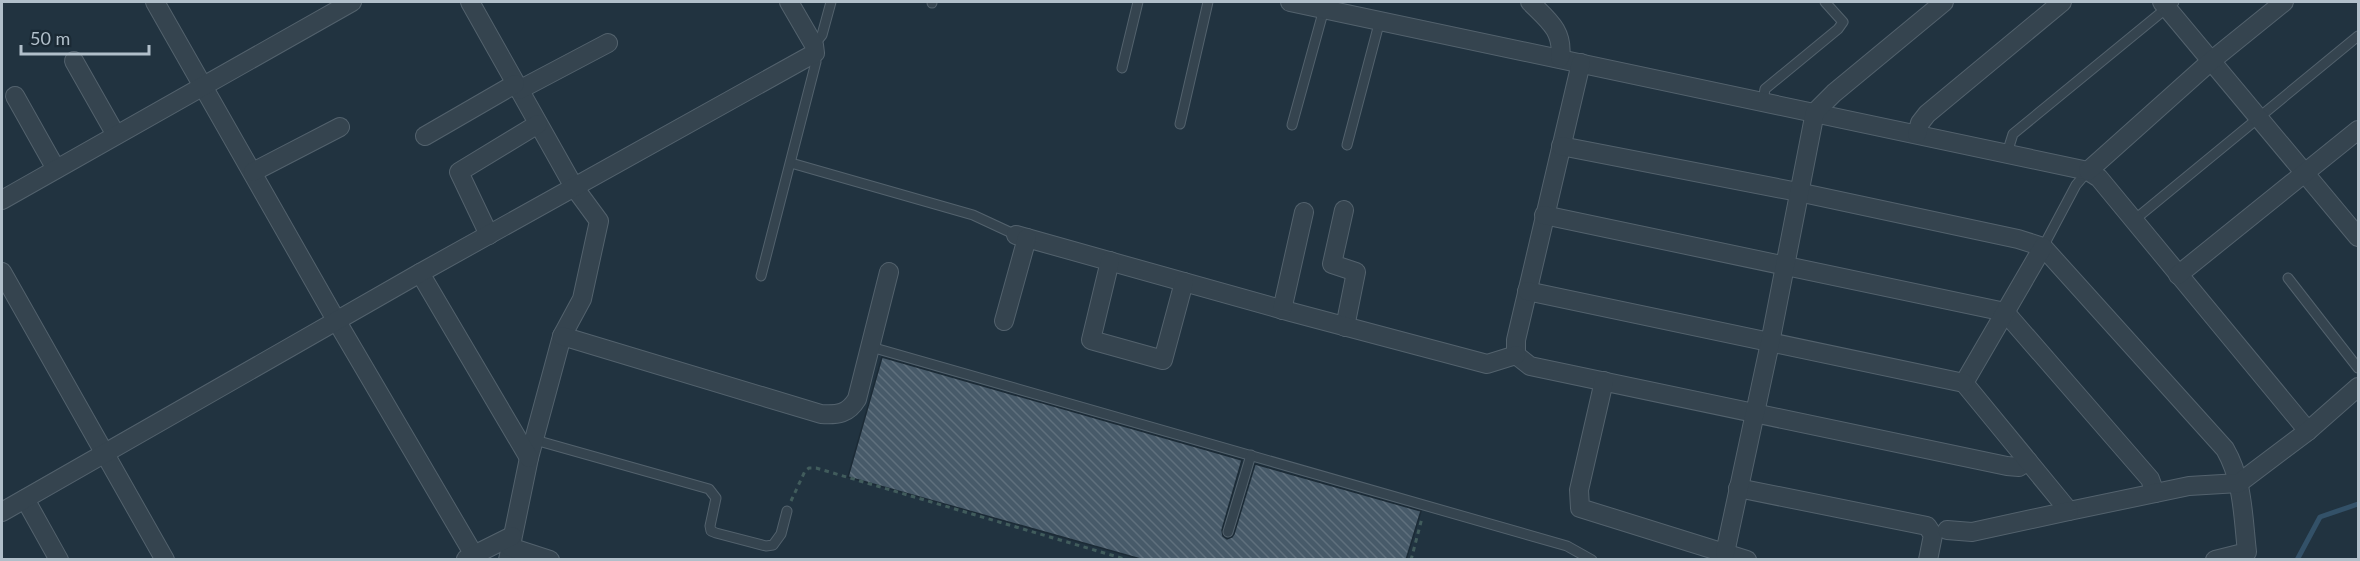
<svg xmlns="http://www.w3.org/2000/svg" width="2360" height="561" font-family="Lato,sans-serif">
  <defs>
    <pattern id="building-back-hatch" width="6" height="6" patternUnits="userSpaceOnUse" patternTransform="scale(1.5)"><rect width="6" height="6" fill="#475a69"/><path d="M-1 5l2 2M0 0l6 6M5-1l2 2" fill="none" stroke="#5f707d"/></pattern>
  </defs>
  <rect width="100%" height="100%" fill="#213340"/>
  <g fill="none" stroke-linecap="round" stroke-linejoin="round">
    <!-- stream -->
    <polyline stroke="#335168" stroke-width="5" points="2297,560 2320,517 2358,504"/>
  </g>
  <!-- building -->
  <polygon fill="url(#building-back-hatch)" stroke="#1c2b36" stroke-width="1.5" points="882,357 1242,460 1222,530 1223,536 1227,539 1232,537 1234,534 1255,464 1421,511 1406,560 1144,560 848,477"/>
  <g fill="none" stroke-linecap="round" stroke-linejoin="round">
    <defs>
      <g id="lane">
        <polyline points="932,3 932,2"/>
        <polyline points="814,45 822,35 831,2"/>
        <polyline points="1122,68 1138,2"/>
        <polyline points="1763,101 1765,89 1838,29 1843,22 1825,2"/>
        <polyline points="1180,124 1208,2"/>
        <polyline points="1292,125 1324,9"/>
        <polyline points="1347,145 1380,20"/>
        <polyline points="2007,153 2013,134 2174,2"/>
        <polyline points="791,163 973,215 1016,235"/>
        <polyline points="2133,221 2358,36"/>
        <polyline points="2043,247 2076,185 2088,171"/>
        <polyline points="761,276 816,62 815,53"/>
        <polyline points="2288,278 2358,368"/>
        <polyline points="871,347 1567,546 1592,560"/>
        <polyline points="535,440 709,489 716,498 710,526 711,531 716,533 766,546 773,545 781,534 787,511"/>
        <polyline points="1228,532 1251,455"/>
      </g>
      <g id="street">
        <polyline points="155,2 336,320 474,555"/>
        <polyline points="470,2 574,187 599,221 582,299 562,336 529,458 508,560"/>
        <polyline points="1290,2 2088,171 2099,178 2308,431"/>
        <path d="M 1530,2 C 1548,20 1564,31 1560,58"/>
        <polyline points="2162,2 2358,237"/>
        <polyline points="74,61 116,135"/>
        <polyline points="1581,63 1516,340 1516,355 1530,366 2007,466 2019,467 2028,461"/>
        <polyline points="519,90 608,43"/>
        <polyline points="15,96 56,169"/>
        <polyline points="1917,134 1920,123 1927,114 2062,2"/>
        <polyline points="425,136 515,84"/>
        <path d="M 1561,146 L 1798,192 L 2018,239 L 2043,247 L 2225,449 C 2243,480 2243,516 2247,552 L 2215,560"/>
        <polyline points="2088,171 2211,61 2284,2"/>
        <polyline points="253,172 340,127"/>
        <polyline points="2,200 352,2"/>
        <polyline points="1344,210 1332,264 1356,272 1345,327"/>
        <polyline points="1544,215 2005,312 2150,479 2155,493"/>
        <polyline points="489,235 459,172 538,124"/>
        <polyline points="1016,235 1291,312 1487,364 1516,355"/>
        <polyline points="2043,247 1964,383 2069,511 2189,486 2239,483 2308,431 2358,387"/>
        <polyline points="1110,261 1091,340 1163,360 1184,282"/>
        <polyline points="2,272 165,560"/>
        <polyline points="420,273 529,458"/>
        <polyline points="2178,275 2358,130"/>
        <polyline points="1527,291 1964,383"/>
        <polyline points="1282,310 1304,212"/>
        <polyline points="1004,321 1027,238"/>
        <path d="M 562,336 L 821,414 C 838,415 848,414 857,399 L 889,272"/>
        <polyline points="1604,381 1579,490 1580,508 1747,560"/>
        <polyline points="1738,488 1927,526 1933,535 1928,560"/>
        <polyline points="25,499 59,560"/>
        <polyline points="2,512 420,273 815,53 814,45 789,2"/>
        <polyline points="1947,530 1972,532 2069,511"/>
        <polyline points="510,547 550,560"/>
        <polyline points="1725,553 1770,343 1815,112 1834,93 1944,2"/>
        <polyline points="466,559 512,536"/>
      </g>
    </defs>
    <!-- lane casing -->
    <use href="#lane" stroke="#53626d" stroke-width="11"/>
    <!-- street casing -->
    <use href="#street" stroke="#53626d" stroke-width="20"/>
    <!-- path -->
    <g stroke="#415c5c" stroke-width="3" stroke-dasharray="4.5 4.5" stroke-linecap="butt">
      <polyline points="791,501 805,471 809,468 816,468 1128,560"/>
      <polyline points="1411,560 1422,518"/>
    </g>
    <!-- lane -->
    <use href="#lane" stroke="#35444f" stroke-width="9"/>
    <!-- street -->
    <use href="#street" stroke="#35444f" stroke-width="18"/>
  </g>
  <!-- border -->
  <rect width="2360" height="561" fill="none" stroke="#b1bfca" stroke-width="6"/>
  <!-- scale -->
  <path d="M21 45v9h128v-9" fill="none" stroke="#b1bfca" stroke-width="3"/>
  <text x="30" y="45" font-size="18" fill="#b1bfca" stroke="#1a2934" stroke-width="4.5" paint-order="stroke">50 m</text>
</svg>
